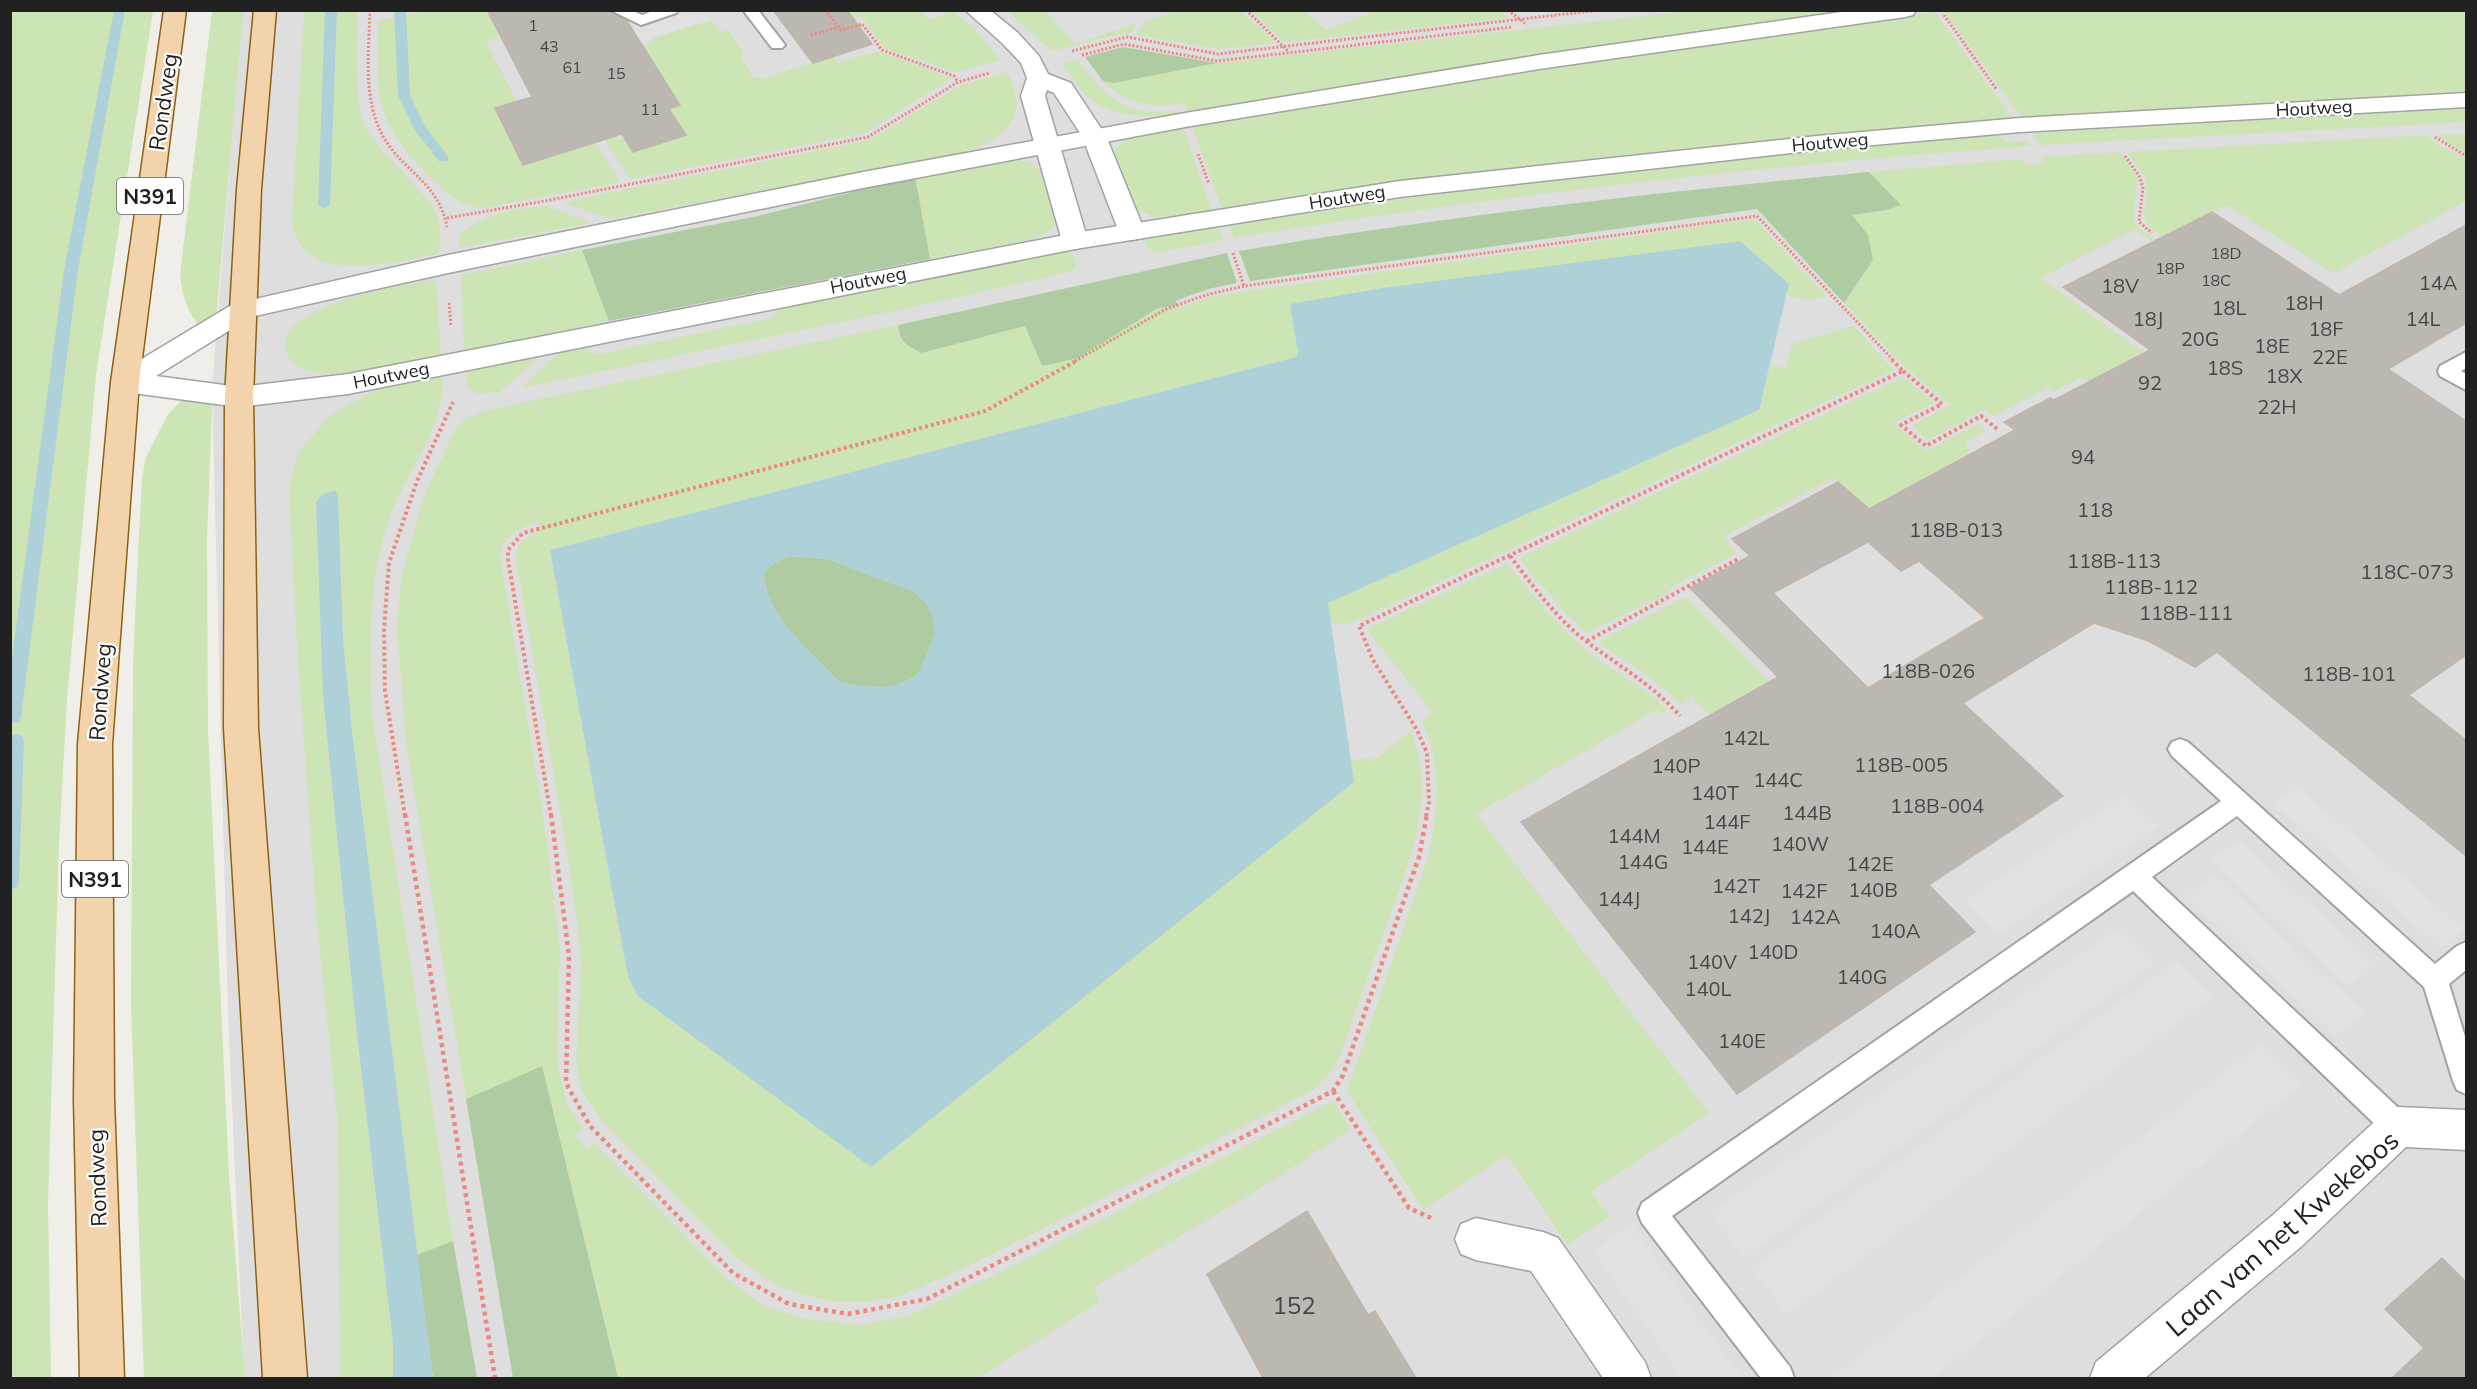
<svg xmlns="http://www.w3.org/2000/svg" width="2477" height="1389" font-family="Mulish,sans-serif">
  <rect width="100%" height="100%" fill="#f0eee9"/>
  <!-- residential -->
  <polygon fill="#dfdede" points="242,11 2466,11 2466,1378 244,1378 228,1014 212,389"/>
  <!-- grass -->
  <g fill="#cde4b5">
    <path d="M 479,10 L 484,11 L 486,14 L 498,11 L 509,34 L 486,41 L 517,102 L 594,142 L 620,182 L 482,208 C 458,205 446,192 429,175 C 372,119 378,96 377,21 L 430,11 Z"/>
    <polygon points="1179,10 1241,11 1276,43 1219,49 1136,35 1145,22"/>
    <polygon points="10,11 153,11 96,375 67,699 59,843 48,1204 51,1378 10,1378"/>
    <path d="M 212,11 L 243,11 L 216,321 L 202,329 C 187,313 182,295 180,274 Z"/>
    <path d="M 304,11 L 358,11 C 357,41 353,104 367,130 C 382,158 433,195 438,220 C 441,231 440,242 439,253 C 395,262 300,289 292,221 Z"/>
    <polygon points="831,11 927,11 922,13 930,20 953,11 974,28 1000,60 955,72 884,48 862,17 840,23"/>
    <polygon points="1007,11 1045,11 1075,44 1137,23 1130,34 1124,33 1052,51"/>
    <polygon points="1250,11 1281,11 1284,12 1304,11 1325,30 1377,11 1501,11 1509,18 1284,42"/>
    <path d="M 1690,11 L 1850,11 L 1382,79 L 1188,112 L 1184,103 C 1151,108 1127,105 1103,81 L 1114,83 L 1217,63 Z"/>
    <polygon points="1944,11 2466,11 2466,95 2236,105 2023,119"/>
    <polygon points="1935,12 2013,119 1717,145 1542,164 1222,209 1192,126 1390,92"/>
    <polygon points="711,20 720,32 728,29 744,54 740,56 754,78 760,77 762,79 826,58 830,52 838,63 878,51 952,78 864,133 631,179 604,138 616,135 619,139 624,138 633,152 685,135 669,109 679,105 641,46 653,42 651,38"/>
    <path d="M 1077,60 C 1108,99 1123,117 1177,111 L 1179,115 C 1147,118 1110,118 1085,94 C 1076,85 1070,73 1063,63 Z"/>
    <path d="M 1007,72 C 1033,118 1003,139 961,153 L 610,219 L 563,202 L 870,140 L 959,86 Z"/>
    <polygon points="2466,108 2466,122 2040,145 2032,133"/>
    <polygon points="1183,127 1212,211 1160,217 1152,216 1137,210 1131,203 1118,168 1115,150 1128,137"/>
    <polygon points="2466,134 2466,154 2436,135"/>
    <path d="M 1999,135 L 2005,142 L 2027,141 L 2031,146 C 1764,165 1498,195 1234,238 L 1229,224 C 1484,185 1741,156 1999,135 Z"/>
    <path d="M 2427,135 L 2438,145 L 2466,159 L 2466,201 L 2333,273 L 2227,205 L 2163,237 C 2129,213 2151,213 2146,185 C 2145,174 2133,161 2127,152 Z"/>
    <polygon points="2120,152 2137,177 2134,219 2138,227 2157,240 2153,242 2135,229 2040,278 2144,353 2089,382 2083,377 2055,391 2048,387 1993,416 1984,410 1928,440 1912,426 1950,405 1902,364 1844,303 1873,260 1868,235 1851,215 1887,210 1900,205 1869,172 2022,159 2026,165 2044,163 2041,157"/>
    <path d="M 1009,159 C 1051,161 1047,186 1057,220 L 1050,231 L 1030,240 L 930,259 L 915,176 Z"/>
    <path d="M 546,206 L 591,223 L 459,248 L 460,235 C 477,215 520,208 546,206 Z"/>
    <path d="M 1754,219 L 1826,296 L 1809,300 L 1787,296 L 1789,284 L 1740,241 L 1290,304 L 1298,354 L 1296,357 L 550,550 L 628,978 L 638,996 L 725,1058 L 1354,782 L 1350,760 L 1370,758 L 1372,762 L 1411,731 C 1439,800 1405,874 1381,940 C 1367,977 1354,1015 1341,1053 C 1334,1070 1325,1080 1311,1091 L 975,1263 L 897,1297 L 870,1301 L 828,1301 L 785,1289 L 763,1277 L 736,1257 L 601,1120 L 582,1091 L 576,1061 L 581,965 L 578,930 L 567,851 L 515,554 C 518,541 526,537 539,532 L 539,522 C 522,525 503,536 500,555 L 542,808 L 560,947 L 557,1061 L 567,1105 L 582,1128 L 574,1136 L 587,1149 L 594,1143 L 728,1280 L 764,1306 L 800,1318 L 860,1325 L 908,1316 L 1001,1272 L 1333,1101 L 1351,1129 L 1275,1179 L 1094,1287 L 1100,1301 L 978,1378 L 618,1378 L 542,1067 L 466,1099 L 406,742 L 397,627 L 401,578 L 423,499 L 453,432 L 464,420 L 483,411 L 898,325 L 899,336 L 922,353 L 1025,326 L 1042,365 L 1127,327 L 1158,308 L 1179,305 L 1182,307 L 1213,296 Z"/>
    <polygon points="1218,226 1224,240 1156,253 1148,248 1143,238"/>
    <polygon points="582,250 609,321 464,352 461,275"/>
    <polygon points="1070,250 1076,264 1073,271 927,304 521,388 563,349 581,345 595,355 773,318 781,305"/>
    <path d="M 436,279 L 441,357 C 412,363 297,395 286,351 C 282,336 293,326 304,318 C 335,296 399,287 436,279 Z"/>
    <polygon points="1853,326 1894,370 1351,623 1331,624 1328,603 1759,410 1770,364 1786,369 1792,344"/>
    <polygon points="543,353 500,392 477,394 468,388 466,370"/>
    <path d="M 442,375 C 447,424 405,473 389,519 C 368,581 369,649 372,714 L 453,1241 L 417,1255 L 352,731 L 343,638 L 338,496 L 316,502 L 323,697 L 357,1034 L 393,1343 L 393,1378 L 340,1378 L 338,1127 L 317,922 L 297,646 L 289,490 L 297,454 L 328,417 L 376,389 Z"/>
    <polygon points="1903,377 1934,403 1893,423 1926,451 1978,424 1986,431 1964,442 1969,448 1969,452 1958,459 1960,461 1869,509 1833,478 1722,537 1737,553 1675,585 1668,593 1587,633 1558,605 1519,558"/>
    <polygon points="189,399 211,401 212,408 207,540 208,729 229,1175 245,1378 144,1378 131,1005 133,664 139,534 142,478 146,457 168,414 181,401"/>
    <path d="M 1507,564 C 1534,596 1559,628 1592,655 C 1617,675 1644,686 1667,710 L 1661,714 L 1656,710 L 1476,814 L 1709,1113 L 1591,1192 L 1609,1217 L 1567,1245 L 1507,1155 L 1423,1210 L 1347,1091 L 1428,858 C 1437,812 1444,766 1422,722 L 1433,713 L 1367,629 Z"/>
    <path d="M 1686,597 L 1818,731 L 1796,745 L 1747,694 L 1710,715 L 1692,697 L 1680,703 C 1656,679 1628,662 1600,644 L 1601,640 Z"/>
  </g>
  <!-- forest -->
  <g fill="#afcba2">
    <polygon points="1123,47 1217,63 1114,83 1103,81 1085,57"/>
    <path d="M 1869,172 L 1901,205 L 1887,210 L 1852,215 L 1868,235 L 1873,260 L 1844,303 L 1757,209 L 1250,281 L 1239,251 C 1448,216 1658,192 1869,172 Z"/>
    <polygon points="915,176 930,259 609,321 582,250 758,216"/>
    <path d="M 1227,253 L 1237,283 L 1208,289 L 1175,301 L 1179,305 L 1158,308 L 1078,358 L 1042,366 L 1025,326 L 922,353 C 908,346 899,342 898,325 Z"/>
    <path d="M 791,556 L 827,559 L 915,592 L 926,603 L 933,617 L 935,635 L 920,670 L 915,677 L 895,686 L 885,687 L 857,686 L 841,682 L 834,677 C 805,647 768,617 763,573 C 771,564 779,559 791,556 Z"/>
    <polygon points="542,1066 618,1378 513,1378 466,1099"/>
    <polygon points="453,1241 477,1378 433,1378 417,1255"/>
  </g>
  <!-- parking -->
  <g fill="#e1e1e1">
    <polygon points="689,11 704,11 711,20 651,38 653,42 641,46 630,28"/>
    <polygon points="2297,787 2464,929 2440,947 2274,803"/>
    <polygon points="2125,795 2159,826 1998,935 1965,901"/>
    <polygon points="2238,840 2377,964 2349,987 2210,861"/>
    <polygon points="2215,875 2365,1013 2336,1036 2186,896"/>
    <polygon points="2117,928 2154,964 1744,1258 1710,1213"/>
    <polygon points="2177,960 2214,996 1787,1315 1751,1268"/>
    <polygon points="2261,1043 2304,1083 1933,1378 1835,1378 1833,1376"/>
    <polygon points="1631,1224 1742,1378 1682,1378 1593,1251"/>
  </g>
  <!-- water -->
  <g fill="#aed0d9" fill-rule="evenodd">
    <path d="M 1740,241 L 1789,284 L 1759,410 L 1328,603 L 1354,782 L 871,1167 L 638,996 L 628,977 L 550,550 L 1296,357 L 1298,353 L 1290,304 L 1383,288 ZM 791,556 L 827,559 L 915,592 L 926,603 L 933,617 L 935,635 L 920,670 L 915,677 L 895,686 L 885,687 L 857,686 L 841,682 L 834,677 C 805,647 768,616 763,573 C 771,564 779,559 791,556 Z"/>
    <polygon points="335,490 338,496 343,638 352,731 433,1378 393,1378 393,1343 357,1034 323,697 316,502 322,495"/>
  </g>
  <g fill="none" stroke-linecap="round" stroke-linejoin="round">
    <!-- stream -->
    <g fill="#aed0d9" fill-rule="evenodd">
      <polygon points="114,10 125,10 78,270 21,717 19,722 10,723 10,673 64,270"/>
      <polygon points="325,10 337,10 330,205 324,209 318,205"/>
      <polygon points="394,10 406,10 410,95 426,128 449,158 447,161 439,161 414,129 398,95"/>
      <polygon points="16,734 22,736 24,741 19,882 16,888 10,890 10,736"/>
    </g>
  </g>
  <!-- building -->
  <g fill="#bdb7b2" stroke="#c0b5ad" stroke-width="1.5" fill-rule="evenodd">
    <polygon points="487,10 608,10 627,21 680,105 669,109 686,135 633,152 622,134 523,165 495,108 532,97"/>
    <polygon points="773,10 847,10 872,44 813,63"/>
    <path d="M 2212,212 L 2339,295 L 2466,225 L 2466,323 L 2388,369 L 2466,421 L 2466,655 L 2409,695 L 2466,740 L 2466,856 L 2217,652 L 2195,667 L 2149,641 L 2094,623 L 1963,703 L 2063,796 L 1929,885 L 1975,932 L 1737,1094 L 1521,822 L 1778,677 L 1690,588 L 1750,556 L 1732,539 L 1838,482 L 1869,509 L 2015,430 L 2004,422 L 2050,398 L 2054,400 L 2150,350 L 2063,287 ZM 1868,542 L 1901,571 L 1919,561 L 1985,618 L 1868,688 L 1773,593 Z"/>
    <polygon points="1307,1211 1368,1315 1375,1311 1416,1378 1263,1378 1207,1274"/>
    <polygon points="2442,1258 2466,1282 2466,1378 2392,1378 2424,1348 2385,1309"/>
  </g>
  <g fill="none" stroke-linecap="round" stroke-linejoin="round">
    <defs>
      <g id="service">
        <polygon points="610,10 631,10 642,15 655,10 678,10 676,13 641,25"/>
        <polygon points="743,10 758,10 785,45 782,48 772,48"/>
        <polygon points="2466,352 2466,368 2461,371 2466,374 2466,390 2440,376 2438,371 2440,366"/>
        <polygon points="2180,739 2188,742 2435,964 2457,946 2466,942 2466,970 2449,984 2466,1040 2466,1094 2457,1090 2453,1081 2424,987 2237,816 2152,877 2408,1117 2412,1127 2408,1137 2398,1141 2388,1137 2133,891 1672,1216 1790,1367 1794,1378 1761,1378 1642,1223 1638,1213 1642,1203 2221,801 2172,756 2168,749 2172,742"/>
      </g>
      <g id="minor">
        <polygon points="965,10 990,10 1018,33 1039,56 1048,74 1071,83 1106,136 1145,232 1141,238 1132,240 1123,238 1119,232 1082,136 1054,93 1047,90 1045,96 1088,241 1084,247 1075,249 1066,247 1062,241 1021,96 1027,78 1021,63 1002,43"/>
        <polygon points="2398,1107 2466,1110 2466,1150 2406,1147 2303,1245 2145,1378 2090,1378 2096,1362 2273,1215 2384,1113"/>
        <polygon points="1476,1218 1543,1232 1558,1238 1645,1362 1651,1378 1603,1378 1531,1271 1476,1260 1461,1254 1455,1239 1461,1224"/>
      </g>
      <polygon id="tertiary" points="1855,10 1916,10 1913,15 1905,17 1539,69 1185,127 863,188 448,273 251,317 156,376 239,387 348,374 1075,233 1400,181 1817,136 2020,118 2466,93 2466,107 2020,132 1817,150 1400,197 1075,249 348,394 239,407 125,392 115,389 111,382 115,375 233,304 448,255 863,172 1185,113 1539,55"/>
      <g id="primary">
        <polygon points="164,10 186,10 139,382 112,744 114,1099 124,1378 80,1378 74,1099 78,744 111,382"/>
        <polygon points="254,10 276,10 261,189 253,397 258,728 307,1378 263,1378 224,728 225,397 237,189"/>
      </g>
    </defs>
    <!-- service casing -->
    <use href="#service" stroke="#a2a2a2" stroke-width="4"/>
    <!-- minor casing -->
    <use href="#minor" stroke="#a2a2a2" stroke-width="3"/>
    <!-- tertiary casing -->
    <use href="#tertiary" stroke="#a2a2a2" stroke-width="3"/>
    <!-- primary casing -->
    <use href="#primary" stroke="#8d6211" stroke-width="3"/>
    <!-- path-far2 -->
    <g stroke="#eb887f" stroke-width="3" stroke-dasharray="2 2" stroke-linecap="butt">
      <path d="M 370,10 C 369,51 362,100 384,138 C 404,172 439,183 447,227"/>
      <polyline points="825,10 841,30 862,24 882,50 954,76 958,82"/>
      <polyline points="1246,10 1289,52"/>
      <polyline points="1508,10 1527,25"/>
      <polyline points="1944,15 1997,90"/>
      <polyline points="811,35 839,27"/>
      <polyline points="1072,51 1127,37 1218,54 1600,10"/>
      <polyline points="1082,55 1124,44 1217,61 1513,27"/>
      <polyline points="2435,137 2466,156"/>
      <polyline points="1198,154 1209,184"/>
      <polyline points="2125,156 2139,176 2143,187 2139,222 2152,233"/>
      <polyline points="447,218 545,201 868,137 958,82 990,73"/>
      <polyline points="1233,253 1244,286"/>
      <polyline points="449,303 451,326"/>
      <polyline points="1075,361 1166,309 1206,295 1244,286 1757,216 1894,361"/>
    </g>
    <!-- path-far1 -->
    <g stroke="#eb887f" stroke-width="4" stroke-dasharray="3 3" stroke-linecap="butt">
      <polyline points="1903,371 1942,404 1901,425 1926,446 1981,416 1997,429"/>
      <path d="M 1510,556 C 1533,586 1556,618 1587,642 C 1619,666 1653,685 1680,716"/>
      <polyline points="1587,641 1740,558"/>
      <polyline points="405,816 385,691 384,629 389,563 417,481 453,402"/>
      <polyline points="551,816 508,559 508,550 523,533 985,411 1078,360"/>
      <polyline points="1426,816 1429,802 1427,753 1417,730 1373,660 1359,626 1903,371 1892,360"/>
    </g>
    <!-- path -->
    <g stroke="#eb887f" stroke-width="4.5" stroke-dasharray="4 4" stroke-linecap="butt">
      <polyline points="405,814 495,1378"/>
      <polyline points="551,814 569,956 566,1083 590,1126 733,1273 789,1304 848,1314 927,1299 1333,1091 1343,1075 1419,857 1427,814"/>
      <polyline points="1333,1091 1409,1208 1431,1218"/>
    </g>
    <!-- service -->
    <use href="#service" fill="#fff" fill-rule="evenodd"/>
    <!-- minor -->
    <use href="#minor" fill="#fff" fill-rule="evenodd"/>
    <!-- tertiary -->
    <use href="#tertiary" fill="#fff" fill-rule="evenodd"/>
    <!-- primary -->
    <use href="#primary" fill="#f2d3ac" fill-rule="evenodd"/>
  </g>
  <g text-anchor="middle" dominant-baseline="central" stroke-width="4.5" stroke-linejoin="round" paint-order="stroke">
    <!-- far-number labels -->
    <g font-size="16" fill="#484645">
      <text x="533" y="25">1</text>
      <text x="549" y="46">43</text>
      <text x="572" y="67">61</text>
      <text x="616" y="73">15</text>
      <text x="650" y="109">11</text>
      <text x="2226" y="253">18D</text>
      <text x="2170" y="268">18P</text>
      <text x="2216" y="280">18C</text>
    </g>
    <!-- far-street labels -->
    <g font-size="18" fill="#212121" stroke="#fff">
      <text transform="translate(2314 108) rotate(-3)">Houtweg</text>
      <text transform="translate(1830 142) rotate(-5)">Houtweg</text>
      <text transform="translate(1347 197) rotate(-9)">Houtweg</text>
      <text transform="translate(868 280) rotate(-11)">Houtweg</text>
      <text transform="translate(391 375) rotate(-11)">Houtweg</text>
    </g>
    <!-- number labels -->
    <g font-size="20" fill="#484645">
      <text x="2438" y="282">14A</text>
      <text x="2120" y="285">18V</text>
      <text x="2304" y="302">18H</text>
      <text x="2229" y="307">18L</text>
      <text x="2148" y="318">18J</text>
      <text x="2423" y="318">14L</text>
      <text x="2326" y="328">18F</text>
      <text x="2200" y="338">20G</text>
      <text x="2272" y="345">18E</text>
      <text x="2330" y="356">22E</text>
      <text x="2225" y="367">18S</text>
      <text x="2284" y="375">18X</text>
      <text x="2150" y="382">92</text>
      <text x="2277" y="406">22H</text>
      <text x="2083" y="456">94</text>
      <text x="2095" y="509">118</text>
      <text x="1956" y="529">118B-013</text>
      <text x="2114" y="560">118B-113</text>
      <text x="2407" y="571">118C-073</text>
      <text x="2151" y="586">118B-112</text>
      <text x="2186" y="612">118B-111</text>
      <text x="1928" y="670">118B-026</text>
      <text x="2349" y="673">118B-101</text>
      <text x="1746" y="737">142L</text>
      <text x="1901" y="764">118B-005</text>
      <text x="1676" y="765">140P</text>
      <text x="1778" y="779">144C</text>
      <text x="1715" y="792">140T</text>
      <text x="1937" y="805">118B-004</text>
      <text x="1807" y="812">144B</text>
      <text x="1727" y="821">144F</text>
      <text x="1634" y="835">144M</text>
      <text x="1800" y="843">140W</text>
      <text x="1705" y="846">144E</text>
      <text x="1643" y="861">144G</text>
      <text x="1870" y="863">142E</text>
      <text x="1736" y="885">142T</text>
      <text x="1873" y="889">140B</text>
      <text x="1804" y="890">142F</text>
      <text x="1619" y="898">144J</text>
      <text x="1749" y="915">142J</text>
      <text x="1815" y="916">142A</text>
      <text x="1895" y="930">140A</text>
      <text x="1773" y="951">140D</text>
      <text x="1712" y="961">140V</text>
      <text x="1862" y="976">140G</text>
      <text x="1708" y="988">140L</text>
      <text x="1742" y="1040">140E</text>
    </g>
    <!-- shield labels -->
    <g fill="#fff" stroke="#646464" stroke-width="1.5">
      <rect x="117" y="178" width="66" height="36" rx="4.5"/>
      <rect x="62" y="861" width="66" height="36" rx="4.5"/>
    </g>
    <g font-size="21" font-weight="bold" fill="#212121">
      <text x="150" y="196">N391</text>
      <text x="95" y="879">N391</text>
    </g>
    <!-- street labels -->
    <g font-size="22" fill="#212121" stroke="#fff">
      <text transform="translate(163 102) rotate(-82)">Rondweg</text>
      <text transform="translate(100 692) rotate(-86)">Rondweg</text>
      <text transform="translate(97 1178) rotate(-92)">Rondweg</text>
    </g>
    <!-- near-number labels -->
    <g font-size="24" fill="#484645">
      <text x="1294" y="1305">152</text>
    </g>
    <!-- near-street labels -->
    <g font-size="27" fill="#212121" stroke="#fff">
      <text transform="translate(2282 1233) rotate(-41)">Laan van het Kwekebos</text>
    </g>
  </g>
  <!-- border -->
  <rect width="2477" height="1389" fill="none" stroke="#212121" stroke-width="24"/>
</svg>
